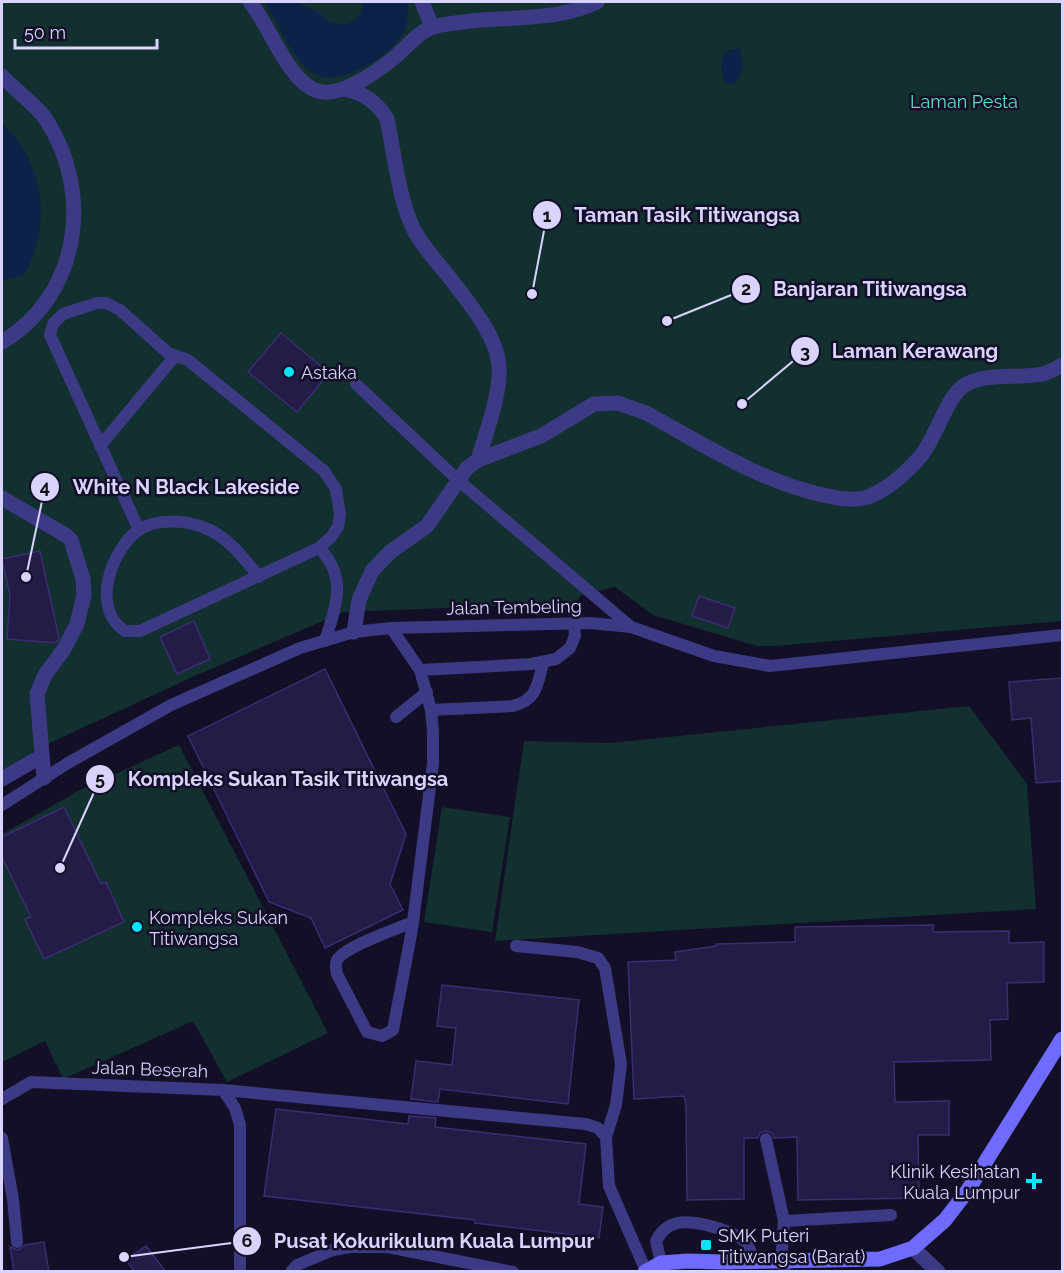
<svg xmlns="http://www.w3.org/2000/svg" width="1064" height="1273" font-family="Raleway,sans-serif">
  <rect width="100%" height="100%" fill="#130f26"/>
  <!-- green -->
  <g fill="#12302f">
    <polygon points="2,2 1062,2 1062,621 776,646 757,646 653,615 615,587 581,595 576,603 344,612 197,675 41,747 32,752 34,767 2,788"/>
    <polygon points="969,706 1027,784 1036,909 495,941 524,741 610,743"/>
    <polygon points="179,745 328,1033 227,1082 193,1021 63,1079 45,1041 2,1062 2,834 82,789"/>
    <polygon points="442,807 510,817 492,932 424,922"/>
  </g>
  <!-- water -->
  <g fill="#0c2248">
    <path d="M 264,2 L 297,2 C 304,7 311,8 318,12 C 324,16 327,22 334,23 C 349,28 364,17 362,2 L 407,2 C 409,12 408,23 403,33 C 391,56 338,89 313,73 C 292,60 278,22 264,2 Z"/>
    <path d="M 739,48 C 745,60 744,80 730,84 L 725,82 C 720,73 720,59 726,51 Z"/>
    <path d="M 2,123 C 45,164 52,224 24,275 L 2,281 Z"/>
  </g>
  <!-- building -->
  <g fill="#241b47" stroke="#3b2d73" stroke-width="1.5">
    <polygon points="281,333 329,373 297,412 248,372"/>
    <polygon points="40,551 59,638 56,643 7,639 10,595 2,559"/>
    <polygon points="699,596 735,608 728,628 692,616"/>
    <polygon points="194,621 210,659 177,674 160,637"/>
    <polygon points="325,669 406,834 390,884 403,910 325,948 311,918 269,902 188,736"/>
    <polygon points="1062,678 1062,781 1036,783 1031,718 1012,720 1009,682"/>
    <polygon points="64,807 101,884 106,882 124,922 44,959 25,919 31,917 2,857 2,837"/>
    <polygon points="933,925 933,932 1009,931 1009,943 1044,942 1044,982 1007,983 1008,1019 990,1020 991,1060 894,1062 895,1102 949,1101 949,1135 918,1135 919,1198 798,1200 797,1137 774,1138 772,1133 765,1131 760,1133 758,1138 744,1138 744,1199 687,1200 686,1106 684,1096 634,1099 628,962 676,960 675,952 716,946 716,944 795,942 795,927"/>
    <polygon points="442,985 579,1000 568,1104 440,1089 438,1102 411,1099 416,1061 452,1065 456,1028 437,1026"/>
    <polygon points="276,1109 408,1124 409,1116 436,1118 435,1127 586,1144 579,1204 603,1207 599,1238 475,1223 475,1220 264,1196"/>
    <polygon points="44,1242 49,1272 14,1272 10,1247 18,1250 25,1245"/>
    <polygon points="146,1246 166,1272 135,1272 126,1260"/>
  </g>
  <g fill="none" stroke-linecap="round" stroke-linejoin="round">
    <!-- lane -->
    <g stroke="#3d3a85" stroke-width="12">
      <polyline points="356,384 458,480 631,627"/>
      <polyline points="100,446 175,356"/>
      <path d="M 139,530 L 50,335 L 53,324 L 63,314 L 97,303 L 106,303 L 120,310 L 168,353 L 188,360 L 324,471 L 336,489 L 340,514 L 338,527 L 331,537 L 319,548 L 140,631 L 125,631 C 91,608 110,553 137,531 C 155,518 185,520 205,528 C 227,536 244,558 259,577"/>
      <path d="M 319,548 C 348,577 336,606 325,641"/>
      <path d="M 391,628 L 420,670 L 431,710 L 433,732 L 433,763 L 413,922 L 411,935 L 393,1030 L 382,1036 L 367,1032 L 337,974 C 336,969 335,965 337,960 C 345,946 397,929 413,922"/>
      <polyline points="420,670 531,664 556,659 570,648 575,636 574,624"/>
      <path d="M 431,710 L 513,706 C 538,699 537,685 543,663"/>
      <polyline points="396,717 427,692"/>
      <polyline points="2,805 68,763 171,705 300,648 354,632 391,628 591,623 631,627 714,656 770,666 1062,635"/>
      <polyline points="516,946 577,952 598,958 605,968 621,1064 616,1105 606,1137"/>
      <polyline points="223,1090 586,1124 598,1128 606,1137 609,1186 646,1271"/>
      <polyline points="2,1099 31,1082 223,1090 235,1108 240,1125 240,1272"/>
      <polyline points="2,1138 13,1199 17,1242"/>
      <polyline points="766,1139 784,1221 782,1249 785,1272"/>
      <polyline points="784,1221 891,1215"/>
      <path d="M 661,1263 L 656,1241 C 661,1232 666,1226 677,1223 C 694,1220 736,1230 747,1244 C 750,1249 752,1256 755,1261"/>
      <polyline points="291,1272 297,1265 333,1250 350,1247 388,1247 513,1272"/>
    </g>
    <!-- street -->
    <g stroke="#3d3a85" stroke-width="15">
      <path d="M 250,2 C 270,26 288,82 318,91 C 341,98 378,71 395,57 C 407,47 416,34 430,28 C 443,23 458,23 471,21 C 512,17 560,20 597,2"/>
      <polyline points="422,2 432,27"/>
      <path d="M 2,76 C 15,91 36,104 47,121 C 94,195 79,296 2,342"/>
      <path d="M 345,89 C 363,93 378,103 387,119 C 394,152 399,201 414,230 C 424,249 440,265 453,282 C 470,304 497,337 499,366 C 501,394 486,432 478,460"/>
      <polyline points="2,498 67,536 71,540 83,579 84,595 77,624 64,649 45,675 37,694 44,778"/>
      <path d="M 354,632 L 359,600 L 372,571 L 390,552 L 427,526 L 467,468 L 478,460 L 541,436 L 594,404 L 618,403 L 646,413 C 703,444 759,481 823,495 C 837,498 850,501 864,498 C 884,493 906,473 919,458 C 936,440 946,396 965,385 C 987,372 1017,379 1042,374 C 1049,373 1056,368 1062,365"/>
      <polyline points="2,779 42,756"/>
      <polyline points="913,1248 938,1272"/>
    </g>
    <!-- secondary -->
    <polyline stroke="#6f6bff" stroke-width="15" points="645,1272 661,1263 688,1261 722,1262 880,1259 913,1248 945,1220 968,1190 1062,1039"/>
  </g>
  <!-- markers -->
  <g fill="#00e5ff" stroke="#130f26" stroke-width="2">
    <circle cx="289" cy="372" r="6"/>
    <circle cx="137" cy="927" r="6"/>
    <path d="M1031 1172h6v6h6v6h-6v6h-6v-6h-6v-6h6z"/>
    <rect x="700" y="1239" width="12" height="12" rx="3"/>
  </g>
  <g text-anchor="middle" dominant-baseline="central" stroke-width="5" stroke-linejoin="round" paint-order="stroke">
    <!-- park labels -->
    <g font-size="18" fill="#5fe0c0" stroke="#130f26">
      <text x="964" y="101">Laman Pesta</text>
    </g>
    <!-- poi labels -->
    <g font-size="18" fill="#d9d4ff" stroke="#130f26" text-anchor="start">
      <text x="301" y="372">Astaka</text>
      <text x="149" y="917">Kompleks Sukan<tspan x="149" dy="21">Titiwangsa</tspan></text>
      <text x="1020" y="1171" text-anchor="end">Klinik Kesihatan<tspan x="1020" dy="21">Kuala Lumpur</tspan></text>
      <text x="718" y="1235">SMK Puteri<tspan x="718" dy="21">Titiwangsa (Barat)</tspan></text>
    </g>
    <!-- street labels -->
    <g font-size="18" fill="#d9d4ff" stroke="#130f26">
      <text transform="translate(514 607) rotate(-1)">Jalan Tembeling</text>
      <text transform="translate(150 1069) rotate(2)">Jalan Beserah</text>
    </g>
  </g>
  <!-- callouts -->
  <path fill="none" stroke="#d9d4ff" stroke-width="2" d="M532 294L547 215M667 321L746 289M742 404L805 351M26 577L45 487M60 868L100 779M124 1257L247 1241"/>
  <g fill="#d9d4ff" stroke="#130f26" stroke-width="2">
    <circle cx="532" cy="294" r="6"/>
    <circle cx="667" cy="321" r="6"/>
    <circle cx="742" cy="404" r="6"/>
    <circle cx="26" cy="577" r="6"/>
    <circle cx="60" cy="868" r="6"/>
    <circle cx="124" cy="1257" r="6"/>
    <circle cx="547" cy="215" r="15"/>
    <circle cx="746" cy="289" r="15"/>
    <circle cx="805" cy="351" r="15"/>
    <circle cx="45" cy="487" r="15"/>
    <circle cx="100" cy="779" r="15"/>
    <circle cx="247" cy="1241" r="15"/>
  </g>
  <g font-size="18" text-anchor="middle" font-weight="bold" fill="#111">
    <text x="547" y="222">1</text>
    <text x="746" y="295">2</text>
    <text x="805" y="358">3</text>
    <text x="45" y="493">4</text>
    <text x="100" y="785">5</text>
    <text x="247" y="1247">6</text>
  </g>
  <g font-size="20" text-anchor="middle" font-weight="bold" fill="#d9d4ff" stroke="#130f26" stroke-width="5" stroke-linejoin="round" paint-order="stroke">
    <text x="687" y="222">Taman Tasik Titiwangsa</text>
    <text x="870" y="296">Banjaran Titiwangsa</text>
    <text x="915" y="358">Laman Kerawang</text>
    <text x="186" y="494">White N Black Lakeside</text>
    <text x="288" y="786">Kompleks Sukan Tasik Titiwangsa</text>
    <text x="434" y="1248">Pusat Kokurikulum Kuala Lumpur</text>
  </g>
  <!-- border -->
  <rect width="1064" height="1273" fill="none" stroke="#d9d4ff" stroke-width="6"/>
  <!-- scale -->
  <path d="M15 39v9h142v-9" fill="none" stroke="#d9d4ff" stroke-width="3"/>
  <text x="24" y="39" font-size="18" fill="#d9d4ff" stroke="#130f26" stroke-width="4.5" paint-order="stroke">50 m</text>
</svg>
